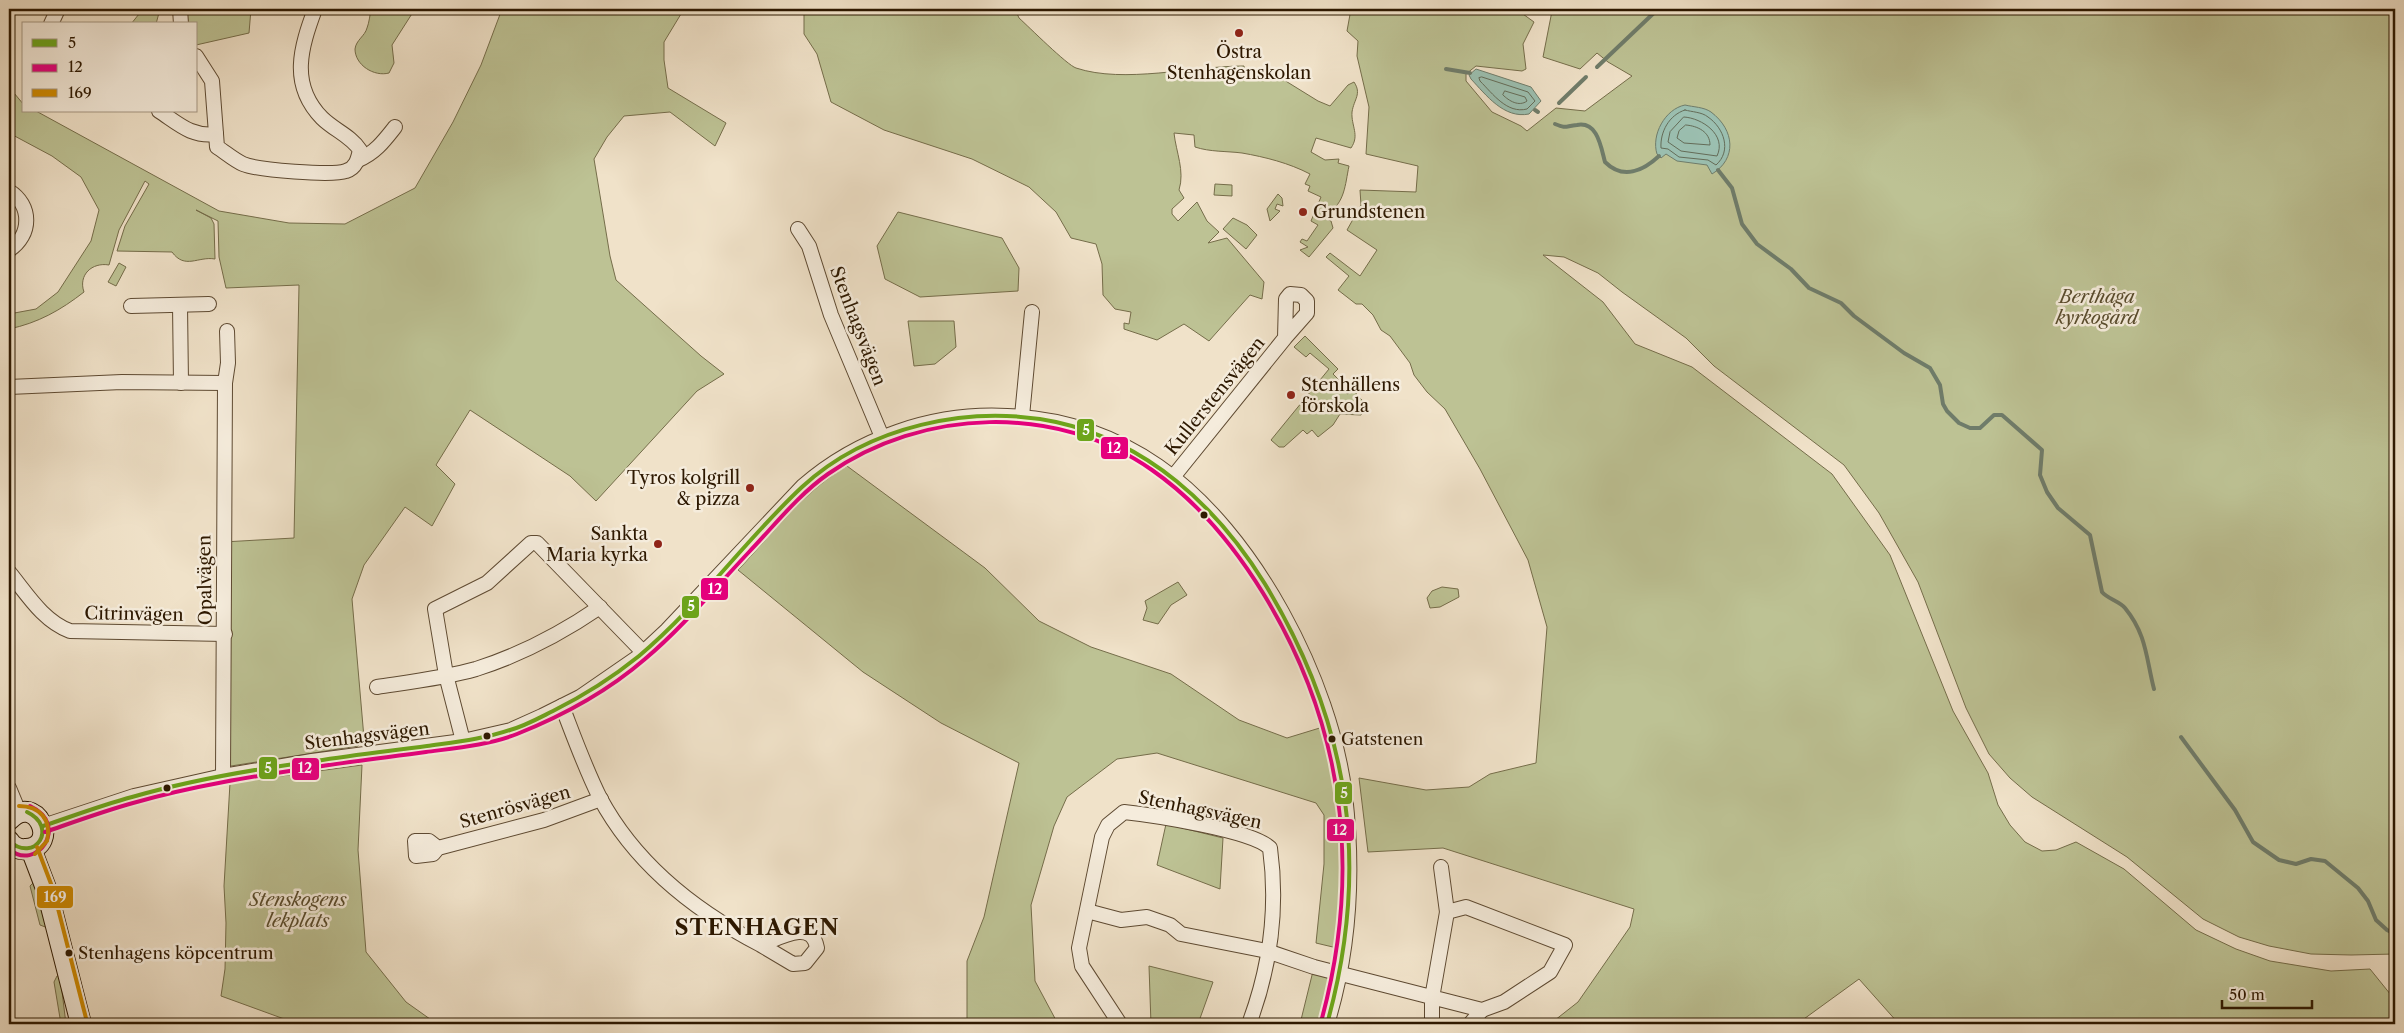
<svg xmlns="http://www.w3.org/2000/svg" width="2404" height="1033" font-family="'Libre Caslon Text',serif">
  <rect width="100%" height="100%" fill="#f0e2c9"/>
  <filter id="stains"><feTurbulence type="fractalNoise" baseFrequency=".004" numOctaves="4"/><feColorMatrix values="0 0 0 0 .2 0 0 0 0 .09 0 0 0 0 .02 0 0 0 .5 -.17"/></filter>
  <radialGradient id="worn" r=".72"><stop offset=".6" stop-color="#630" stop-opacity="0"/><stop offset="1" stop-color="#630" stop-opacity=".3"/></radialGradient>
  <!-- green -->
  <g fill="#bdc294" stroke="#756d4a">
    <polygon points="143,9 160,9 156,24 131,24"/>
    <polygon points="185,9 251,9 249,33 196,45 196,24 187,24"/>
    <path d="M 371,9 L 415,9 L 392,45 L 394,63 L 389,73 C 374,77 355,65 355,49 C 356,40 365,36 367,28 C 369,23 370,15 371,9 Z"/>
    <path d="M 502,9 L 684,9 L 664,42 L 664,60 L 668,88 L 726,123 L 715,146 L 670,112 L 624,116 L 607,137 L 594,159 L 610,256 L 616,280 L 701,356 L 724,374 L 697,391 L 596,501 L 570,476 L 470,410 L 436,465 L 455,484 L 432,526 L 405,507 L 364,565 L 352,599 L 364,738 L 358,746 L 231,766 L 224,760 L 223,542 L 294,538 L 299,285 L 226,288 L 219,257 L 218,221 L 196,210 L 211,218 L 214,224 L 215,259 C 198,256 185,270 172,252 L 117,251 L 125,226 L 149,184 L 145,181 L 119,230 L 109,265 C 92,262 78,275 84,292 C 61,310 38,323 9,329 L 9,314 L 36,309 L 58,292 L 91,241 L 99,210 L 81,177 L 52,156 L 9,133 L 9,87 L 24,105 L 24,111 L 36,111 L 219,211 L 289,223 L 345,224 L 415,188 L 453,122 L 481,65 Z"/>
    <path d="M 804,9 L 1015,9 L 1019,18 C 1029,27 1067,65 1076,68 C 1124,84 1193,66 1244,66 L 1245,73 L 1284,80 L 1318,101 L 1330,106 L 1348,85 L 1354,82 C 1362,94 1354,99 1352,112 C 1351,126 1360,135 1351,148 L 1316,138 L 1311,152 L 1325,160 L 1339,159 L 1338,163 L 1349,166 C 1345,185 1345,203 1327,214 L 1327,219 L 1331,221 L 1333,228 L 1309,257 L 1300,250 L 1308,247 L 1300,242 L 1302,239 L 1307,241 L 1318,225 L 1311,221 L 1321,197 L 1308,191 L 1310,186 L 1305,184 L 1310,174 C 1289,163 1265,157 1242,153 C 1226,151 1210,152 1195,147 L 1194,135 L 1174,133 C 1176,152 1185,171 1179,190 L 1184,198 L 1172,209 L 1172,214 L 1178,221 L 1197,202 L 1207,221 L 1219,232 L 1208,243 L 1227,238 L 1264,282 L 1262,299 L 1250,295 L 1209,341 L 1184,324 L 1157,340 L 1124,329 L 1124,323 L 1129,324 L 1131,312 L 1115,309 L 1103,295 L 1102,264 L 1096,244 L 1071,238 L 1056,212 L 1029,187 L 972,159 L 884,130 L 831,102 L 817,54 L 804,34 Z"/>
    <polygon points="1351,9 1516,9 1534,22 1523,44 1526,69 1522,71 1476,66 1466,74 1466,81 1492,112 1521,126 1527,131 1556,108 1585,111 1632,76 1608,62 1597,53 1580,69 1543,57 1552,11 1546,9 2395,9 2395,954 2351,955 2311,954 2269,946 2239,937 2203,919 2127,857 2032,797 2010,778 1989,754 1966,708 1918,582 1879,513 1844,465 1714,366 1686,338 1622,292 1598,273 1564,257 1543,255 1603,302 1635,344 1692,367 1832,474 1890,555 1953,711 1988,773 1998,805 2010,825 2025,842 2042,851 2056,850 2076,842 2124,869 2196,930 2236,949 2270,961 2331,971 2370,969 2395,1000 2395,1024 1899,1024 1859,979 1797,1024 1550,1024 1578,1002 1630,927 1634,909 1443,848 1368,852 1359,778 1426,790 1469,787 1490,774 1536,763 1547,627 1528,560 1480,469 1445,409 1427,392 1414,375 1410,363 1390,336 1381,330 1373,315 1362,304 1356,304 1338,290 1349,276 1326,257 1330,253 1360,276 1377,250 1347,230 1361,205 1360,190 1416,192 1418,166 1366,154 1369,107 1357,56 1358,41 1347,31"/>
    <polygon points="1215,184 1232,185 1232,196 1214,195"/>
    <polygon points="1278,194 1282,198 1283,206 1277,204 1275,209 1280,211 1270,221 1267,209"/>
    <polygon points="898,212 1002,238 1019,268 1018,291 920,297 885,279 877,246"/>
    <polygon points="1233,218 1247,225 1257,235 1246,249 1223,229"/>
    <polygon points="119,263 126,267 116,286 108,282"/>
    <polygon points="908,321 954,321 956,347 935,364 914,366"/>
    <polygon points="1305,336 1338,369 1333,374 1343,384 1345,382 1347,394 1353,390 1368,407 1361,415 1340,414 1333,425 1318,437 1312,430 1307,434 1303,430 1284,447 1279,447 1271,440 1329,369 1310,353 1306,357 1294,347"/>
    <path d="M 847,466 L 985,568 L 1039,621 L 1091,647 L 1171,674 L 1239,720 L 1287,738 L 1323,727 C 1342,802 1346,871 1337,948 L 1316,943 L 1324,864 L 1324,815 L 1316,803 L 1157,753 L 1117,759 L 1067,797 L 1054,826 L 1031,905 L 1035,981 L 1058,1024 L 967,1024 L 967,961 L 984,917 L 1019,763 L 941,723 L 863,672 L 738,570 C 771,535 806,489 847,466 Z"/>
    <polygon points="1178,582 1187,595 1171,605 1158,624 1143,620 1147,608 1145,601"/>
    <polygon points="1442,587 1458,589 1459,597 1440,607 1430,608 1427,598 1432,591"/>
    <polygon points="362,765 358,850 366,952 406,1002 437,1024 298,1024 221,996 225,969 226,923 224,886 230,783"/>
    <polygon points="1166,824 1223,838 1220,889 1157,865"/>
    <polygon points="34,882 37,882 48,928 40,925 30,886"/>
    <polygon points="1149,966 1213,982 1198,1024 1151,1024"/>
    <polygon points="1314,967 1334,974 1318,1024 1300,1024"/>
    <polygon points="60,975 66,1024 61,1024 54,982 57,976"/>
  </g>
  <!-- water -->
  <g fill="#9bbfb0" stroke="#6f7c6a">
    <path d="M 1476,69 L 1531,87 L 1541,101 L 1529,114 C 1504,119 1486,95 1471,79 L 1469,75 Z"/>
    <path d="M 1685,105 C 1693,107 1704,107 1711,112 C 1735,130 1737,159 1712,174 L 1707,165 L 1677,161 L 1666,154 L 1661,158 L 1657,154 C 1651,135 1665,109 1685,105 Z"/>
  </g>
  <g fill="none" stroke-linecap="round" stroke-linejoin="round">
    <!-- shore -->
    <g stroke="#646c58" stroke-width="1">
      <path d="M 1482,77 L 1528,92 L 1535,101 L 1527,109 C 1507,114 1493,94 1480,81 L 1479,78 Z"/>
      <path d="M 1505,91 L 1525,97 L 1527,101 C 1519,107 1509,101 1503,95 Z"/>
      <path d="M 1685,110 C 1692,112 1702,112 1708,117 C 1724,128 1732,151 1716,165 L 1708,160 L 1679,157 L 1668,149 L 1661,148 C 1660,132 1669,115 1685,110 Z"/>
      <path d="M 1684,117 C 1702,118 1727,135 1717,156 L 1681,151 L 1668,142 L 1670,132 Z"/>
      <path d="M 1686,125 C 1698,126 1710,132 1710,145 L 1684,143 L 1677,138 L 1679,131 Z"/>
    </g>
    <!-- stream -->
    <g stroke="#6f7c6a" stroke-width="4">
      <polyline points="1597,67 1658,9"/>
      <polyline points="1446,69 1470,73"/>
      <polyline points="1559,103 1586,77"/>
      <polyline points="1535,110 1538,112"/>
      <path d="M 1555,124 C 1567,129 1565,126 1577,125 C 1598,121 1601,148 1605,162 C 1623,180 1643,171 1659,156"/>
      <path d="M 1718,170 L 1732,188 L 1742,224 L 1757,244 L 1791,269 L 1809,288 L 1841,303 L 1854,316 L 1904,353 L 1930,368 L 1940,385 L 1943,404 L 1947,411 L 1959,423 L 1970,428 L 1980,428 L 1994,415 L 2002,415 L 2042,450 L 2040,475 L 2047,492 L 2058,508 L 2090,535 L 2102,592 C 2108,599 2119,601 2125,608 C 2147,635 2146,658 2154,689"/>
      <polyline points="2181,737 2235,810 2253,842 2279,860 2296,864 2311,859 2325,861 2358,888 2368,901 2376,920 2387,930 2395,934"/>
    </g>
    <defs>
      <g id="street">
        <polyline points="180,9 181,24"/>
        <polyline points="51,24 58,9"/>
        <path d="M 196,56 L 212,81 L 217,147 C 225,152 234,160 243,164 C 257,170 332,176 346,171 C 356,168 358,159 360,150 C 351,136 334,130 322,118 C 289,84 301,47 315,9"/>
        <path d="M 159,111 C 179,124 191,137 216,134"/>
        <path d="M 358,160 C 375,153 384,141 395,127"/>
        <path d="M 9,191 C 32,205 32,235 9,250"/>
        <polyline points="798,229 809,246 831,315 882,437"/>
        <polyline points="180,305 181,383"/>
        <polyline points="131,306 209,304"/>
        <polyline points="9,387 122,382 225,383"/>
        <polyline points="1022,416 1032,312"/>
        <polyline points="1173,477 1285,338 1286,299 1290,294 1301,295 1307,301 1307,313 1285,338"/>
        <path d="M 9,572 C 27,594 43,621 70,631 L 225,634"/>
        <path d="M 377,687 C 410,682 444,678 476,669 C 520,655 562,633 600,607"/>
        <path d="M 562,706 C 574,737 585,768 600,798 C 636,865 695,911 761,945 C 779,938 812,918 817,948 L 805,963 L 793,964 L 761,945"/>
        <polyline points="463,741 446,675 435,609 487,583 531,543 537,543 643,652"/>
        <polyline points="223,776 225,383 228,363 227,331"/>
        <polyline points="9,788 19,812"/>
        <path d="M 43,826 L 134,796 L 223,776 L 312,761 L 463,741 L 511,730 L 542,716 L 580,697 L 638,657 L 667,630 L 803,486 C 858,438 934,412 1007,416 C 1061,418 1113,435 1158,466 C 1254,532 1331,681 1345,795 C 1354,873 1350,949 1327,1024"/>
        <polyline points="438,848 433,854 416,856 415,841 429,841 438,848 544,820 601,799"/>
        <polyline points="1441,867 1447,912"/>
        <polyline points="1087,911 1121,920 1147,917 1170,925 1181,934 1267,951 1314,967 1482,1010 1504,1002 1550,972 1565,945 1466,907 1447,912 1432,998 1432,1024"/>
        <path d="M 1120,1024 L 1082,966 L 1079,948 L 1102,837 L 1108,825 L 1124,812 C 1152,815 1252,830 1270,848 C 1278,907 1270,968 1249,1024"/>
        <polyline points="1470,1024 1482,1010"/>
      </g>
      <g id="secondary">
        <path d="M 9,820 C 36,791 61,847 26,849 C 19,850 13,847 9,841"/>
        <polyline points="31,849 47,891 81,1024"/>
      </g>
    </defs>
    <!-- street casing -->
    <use href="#street" stroke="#5e4a32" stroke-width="16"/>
    <!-- secondary casing -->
    <use href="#secondary" stroke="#2d1800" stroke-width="22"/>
    <!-- street -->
    <use href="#street" stroke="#f5ecdc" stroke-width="14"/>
    <!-- secondary -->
    <use href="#secondary" stroke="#f5ecdc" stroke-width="20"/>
    <defs>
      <g id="bus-1">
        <path d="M 43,826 C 73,816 102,805 132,797 C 191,780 255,769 316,761 C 353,755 390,751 427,746 C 455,742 484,739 510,730 C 525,726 539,718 553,711 C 583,696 613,677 639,656 C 699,606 745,540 802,487 C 868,426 969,404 1056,422 C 1147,442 1217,506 1265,584 C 1350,724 1371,866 1327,1024"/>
        <path d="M 9,841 C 35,864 59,827 27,812"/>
      </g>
      <g id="bus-2">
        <path d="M 45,832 C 74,822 104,811 133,803 C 192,786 255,776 316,767 C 353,761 390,757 426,752 C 456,748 489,745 517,734 C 562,716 608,691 645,659 C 683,627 715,588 749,552 C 774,526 798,495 828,474 C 922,408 1057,403 1152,470 C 1198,502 1234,546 1263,593 C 1345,727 1362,872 1321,1022"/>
        <path d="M 9,849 C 36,873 71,825 30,806"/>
      </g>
      <g id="bus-3">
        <path d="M 19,806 C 40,806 52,820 47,841 L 35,854"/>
        <polyline points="37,847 53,889 87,1022"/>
      </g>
    </defs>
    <!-- bus-1 casing -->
    <use href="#bus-1" stroke="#f5ecdc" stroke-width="8"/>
    <!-- bus-2 casing -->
    <use href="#bus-2" stroke="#f5ecdc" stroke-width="8"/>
    <!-- bus-3 casing -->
    <use href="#bus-3" stroke="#f5ecdc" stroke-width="8"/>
    <!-- bus-1 -->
    <use href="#bus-1" stroke="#6da51b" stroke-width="4"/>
    <!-- bus-2 -->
    <use href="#bus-2" stroke="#e5007d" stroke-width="4"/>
    <!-- bus-3 -->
    <use href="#bus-3" stroke="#cf8a00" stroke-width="4"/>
  </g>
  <!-- markers -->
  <g fill="#8f2418" stroke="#f5ecdc" stroke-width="2">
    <circle cx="1239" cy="33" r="5"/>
    <circle cx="1303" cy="212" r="5"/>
    <circle cx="1291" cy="395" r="5"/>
    <circle cx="750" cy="488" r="5"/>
    <circle cx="658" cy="544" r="5"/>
  </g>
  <g fill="#2d1800" stroke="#f5ecdc" stroke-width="2">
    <circle cx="1204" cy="515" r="4.5"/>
    <circle cx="487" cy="736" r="4.5"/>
    <circle cx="1332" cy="739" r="4.5"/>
    <circle cx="167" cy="788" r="4.5"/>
    <circle cx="69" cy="953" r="4.5"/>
  </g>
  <g text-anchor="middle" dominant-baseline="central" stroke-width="5" stroke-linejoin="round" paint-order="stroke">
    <!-- bus labels -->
    <g font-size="17" fill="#2d1800" stroke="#f5ecdc" text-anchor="start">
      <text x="1341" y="739">Gatstenen</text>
      <text x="78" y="953">Stenhagens köpcentrum</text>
    </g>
    <!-- poi labels -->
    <g font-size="18" fill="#2d1800" stroke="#f5ecdc" text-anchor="start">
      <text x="1239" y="52" text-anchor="middle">Östra<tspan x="1239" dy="21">Stenhagenskolan</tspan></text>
      <text x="1313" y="212">Grundstenen</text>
      <text x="1301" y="385">Stenhällens<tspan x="1301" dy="21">förskola</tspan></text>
      <text x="740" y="478" text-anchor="end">Tyros kolgrill<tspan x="740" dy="21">&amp; pizza</tspan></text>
      <text x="648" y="534" text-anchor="end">Sankta<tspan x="648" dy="21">Maria kyrka</tspan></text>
    </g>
    <!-- park labels -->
    <g font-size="18" font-style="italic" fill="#584b2c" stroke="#f5ecdc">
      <text x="2097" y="297">Berthåga<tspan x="2097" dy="21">kyrkogård</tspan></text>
      <text x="298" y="900">Stenskogens<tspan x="298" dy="21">lekplats</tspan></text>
    </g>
    <!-- street labels -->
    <g font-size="18" fill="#2d1800" stroke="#f5ecdc">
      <text transform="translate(858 326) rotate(69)">Stenhagsvägen</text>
      <text transform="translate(1215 396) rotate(-51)">Kullerstensvägen</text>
      <text transform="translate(205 580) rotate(-91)">Opalvägen</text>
      <text transform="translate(134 614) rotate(1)">Citrinvägen</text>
      <text transform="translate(367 736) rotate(-7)">Stenhagsvägen</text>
      <text transform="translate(515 807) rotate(-16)">Stenrösvägen</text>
      <text transform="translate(1200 810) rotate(12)">Stenhagsvägen</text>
    </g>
    <!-- district labels -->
    <g font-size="22" font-weight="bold" letter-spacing="1" fill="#2d1800" stroke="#f5ecdc">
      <text x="757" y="927">STENHAGEN</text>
    </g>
  </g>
  <g stroke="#f5ecdc" stroke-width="2">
    <rect x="1076" y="418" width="19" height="24" rx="5" fill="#6da51b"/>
    <rect x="1100" y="436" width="29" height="24" rx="5" fill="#e5007d"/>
    <rect x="700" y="577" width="29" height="24" rx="5" fill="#e5007d"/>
    <rect x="681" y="595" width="19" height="24" rx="5" fill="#6da51b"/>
    <rect x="258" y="756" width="20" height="24" rx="5" fill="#6da51b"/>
    <rect x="291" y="757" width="29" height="24" rx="5" fill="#e5007d"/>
    <rect x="1334" y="781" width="19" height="24" rx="5" fill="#6da51b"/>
    <rect x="1326" y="818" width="29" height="24" rx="5" fill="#e5007d"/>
    <rect x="36" y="885" width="38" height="24" rx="5" fill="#cf8a00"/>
  </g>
  <g font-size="14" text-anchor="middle" font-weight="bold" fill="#fff">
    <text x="1086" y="435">5</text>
    <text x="1114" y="453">12</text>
    <text x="715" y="594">12</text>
    <text x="691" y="611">5</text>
    <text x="268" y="773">5</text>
    <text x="305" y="773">12</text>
    <text x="1344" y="798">5</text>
    <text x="1340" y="835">12</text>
    <text x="55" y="902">169</text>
  </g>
  <!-- margin -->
  <rect width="2404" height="1033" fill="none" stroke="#f0e2c9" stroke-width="30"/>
  <rect x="10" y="10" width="2384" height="1013" fill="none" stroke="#2d1800" stroke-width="2.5"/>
  <rect x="15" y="15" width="2374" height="1003" fill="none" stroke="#2d1800"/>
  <!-- legend -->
  <rect x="22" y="22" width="175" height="90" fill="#f5ecdc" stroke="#a59784"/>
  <rect x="32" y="39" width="25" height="8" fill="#6da51b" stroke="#a59784"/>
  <text x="68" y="48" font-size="15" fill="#2d1800">5</text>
  <rect x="32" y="64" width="25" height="8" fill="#e5007d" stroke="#a59784"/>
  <text x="68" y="72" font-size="15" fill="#2d1800">12</text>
  <rect x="32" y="89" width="25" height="8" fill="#cf8a00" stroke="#a59784"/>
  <text x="68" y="98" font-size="15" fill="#2d1800">169</text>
  <!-- scale -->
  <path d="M2222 1000v8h90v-8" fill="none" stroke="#2d1800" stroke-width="2.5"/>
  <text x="2229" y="1000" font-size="15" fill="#2d1800" stroke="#f5ecdc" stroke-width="4" paint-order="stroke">50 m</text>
  <rect width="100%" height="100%" filter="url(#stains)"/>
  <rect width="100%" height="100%" fill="url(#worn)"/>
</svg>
